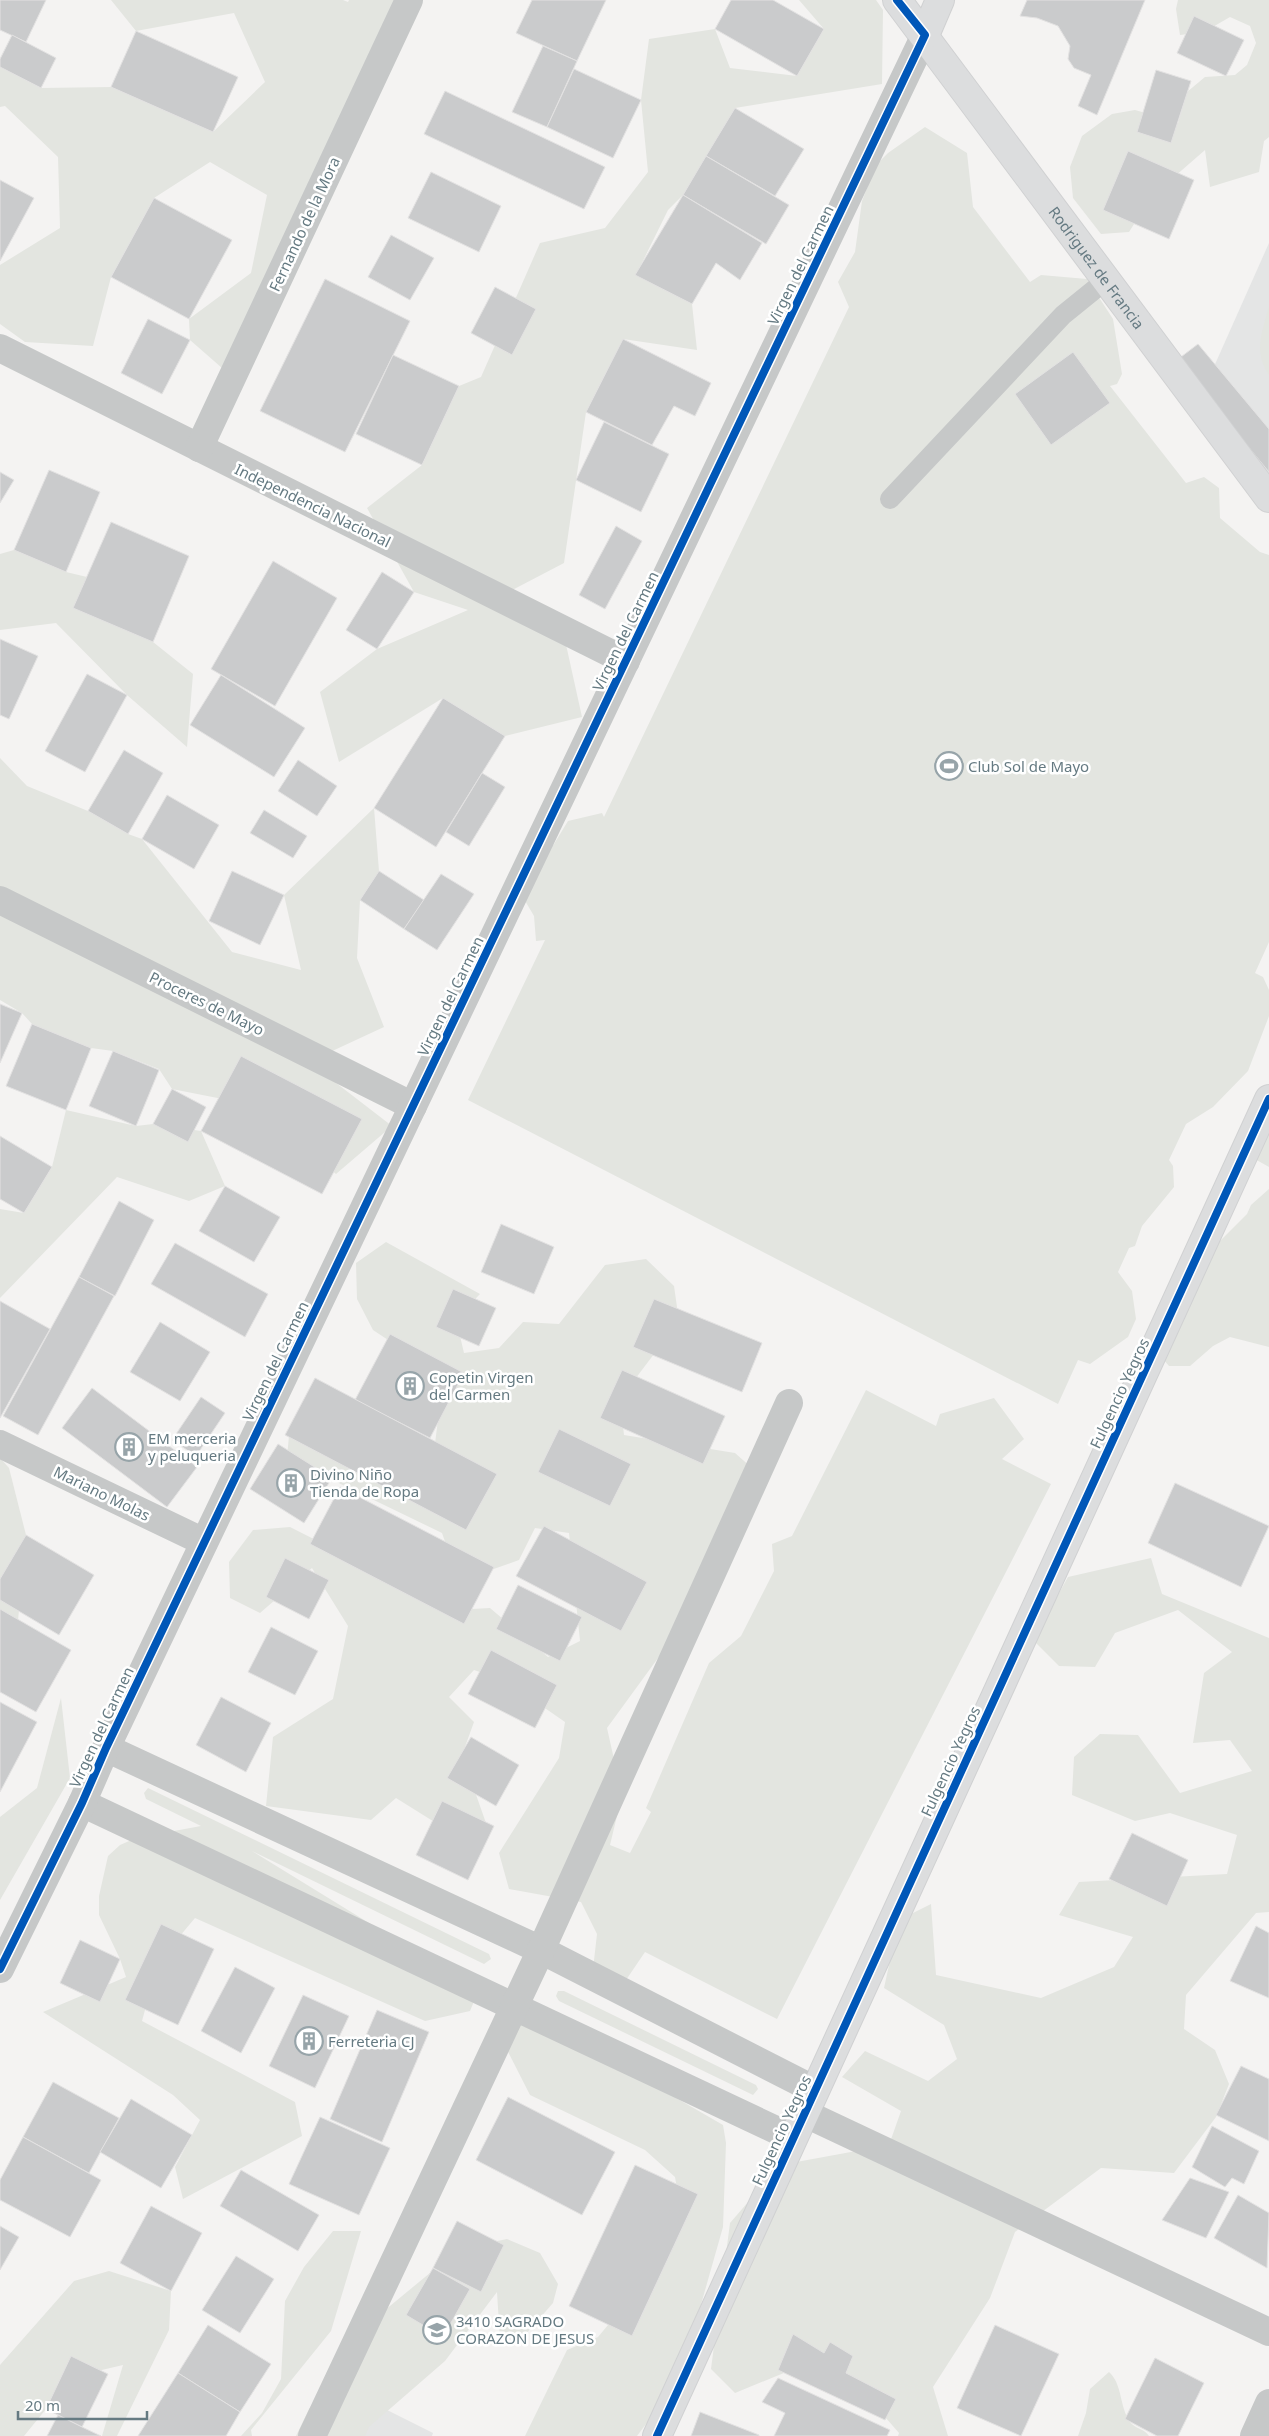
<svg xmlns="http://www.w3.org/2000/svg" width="1269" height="2436" font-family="'Noto Sans',sans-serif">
  <rect width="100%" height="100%" fill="#f4f3f2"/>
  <!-- built -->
  <g fill="#e4e5e5">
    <polygon points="1269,243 1269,488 1196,407"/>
    <polygon points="375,2404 433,2433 432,2436 359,2436"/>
  </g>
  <!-- green -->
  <g fill="#e3e5e0">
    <polygon points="111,0 343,0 348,2 349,0 422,0 222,368 190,340 189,319 251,273 267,195 210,162 154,198 111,277 93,346 25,342 0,324 0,265 60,228 58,157 5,106 0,107 0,67 41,88 111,87 213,132 265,82 234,13 136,31"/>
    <polygon points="799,0 876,0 883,10 882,84 735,108 683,195 668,210 636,275 692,304 697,350 623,339 586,412 564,563 497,598 565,640 582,717 505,736 443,698 339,762 320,692 377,649 468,610 414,592 367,508 422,465 459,386 481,377 540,243 605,228 648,172 641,100 649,39 715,29 730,68 797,76 824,29"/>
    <polygon points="1178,0 1269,0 1269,137 1264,141 1259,172 1210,187 1205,150 1151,197 1129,232 1101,234 1073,198 1070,167 1082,136 1112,114 1135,110 1156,116 1159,127 1178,123 1187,92 1205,77 1235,75 1247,65 1256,43 1250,26 1230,17 1204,32 1180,35 1176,9"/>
    <polygon points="925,127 967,153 973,207 1030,282 1041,275 1087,279 1113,319 1122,374 1117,384 1110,386 1186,483 1204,477 1219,488 1220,518 1260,552 1269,555 1269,942 1255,973 1263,977 1269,990 1269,1016 1248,1071 1213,1107 1186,1124 1169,1160 1173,1166 1174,1187 1142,1226 1135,1246 1129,1248 1118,1272 1132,1291 1136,1319 1128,1337 1090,1364 1078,1360 1058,1404 468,1100 545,940 536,941 534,916 524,899 542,857 554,844 568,821 602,813 604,817 849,307 838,282 855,252 862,201 876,165 888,153"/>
    <path d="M 1269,306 L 1269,375 C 1253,351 1262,333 1269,306 Z"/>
    <polygon points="14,550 66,572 108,582 153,642 193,674 187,747 127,695 56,623 0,630 0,554"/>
    <polygon points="0,758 27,786 88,811 128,834 142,839 232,952 301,970 284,895 374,808 379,871 360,900 357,958 384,1027 315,1059 305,1059 392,1126 336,1174 253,1105 172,1089 159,1069 113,1051 91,1048 32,1024 22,1013 0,1000"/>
    <polygon points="66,1110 136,1126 153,1124 201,1131 225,1186 189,1201 117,1177 0,1298 0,1209 24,1213 52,1167"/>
    <polygon points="1269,1131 1269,1167 1253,1158"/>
    <polygon points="1269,1189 1269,1347 1230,1337 1213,1346 1190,1366 1169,1366 1163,1359 1220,1241 1247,1214 1251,1205"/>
    <polygon points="386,1242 480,1294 456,1319 464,1353 499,1348 523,1322 559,1324 605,1265 646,1259 674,1286 679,1321 620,1399 624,1435 735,1453 761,1476 739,1547 607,1728 622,1795 610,1845 630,1853 651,1812 646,1808 709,1663 741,1636 774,1571 772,1544 792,1536 866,1390 936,1426 940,1414 994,1398 1024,1439 1002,1459 1051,1484 777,2019 645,1952 626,1980 593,1969 597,1934 581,1902 509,1889 499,1853 559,1758 565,1722 506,1681 474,1670 449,1697 474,1722 462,1755 486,1823 452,1833 396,1798 371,1820 266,1806 273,1737 333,1699 348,1626 312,1568 260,1613 230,1598 229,1562 253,1530 290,1527 454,1610 490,1608 548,1657 580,1641 569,1533 535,1528 519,1560 488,1571 454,1567 442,1533 287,1458 290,1424 325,1419 431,1475 440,1404 432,1369 373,1330 357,1299 356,1263"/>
    <polygon points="0,1458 9,1468 26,1535 17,1631 0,1660"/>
    <polygon points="1151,1558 1162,1594 1269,1638 1269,1912 1256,1913 1186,1995 1184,2029 1215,2050 1229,2084 1216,2117 1174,2173 1101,2168 1015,2232 990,2298 933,2387 948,2436 898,2436 899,2433 830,2354 735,2393 711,2369 730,2223 780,2165 889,2145 901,2111 842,2077 865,2051 928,2081 957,2059 944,2025 884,1988 899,1920 931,1904 936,1975 1041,1998 1114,1967 1133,1937 1059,1915 1079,1882 1227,1874 1237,1835 1170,1813 1135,1821 1072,1795 1074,1757 1100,1734 1138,1735 1180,1793 1252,1771 1230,1740 1193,1743 1204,1673 1232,1652 1178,1610 1115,1633 1095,1667 1059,1666 1033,1640 1068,1577"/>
    <polygon points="61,1698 70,1778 0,1900 0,1817 37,1788"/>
    <polygon points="148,1788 489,1954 491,1959 484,1964 252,1851 465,1982 477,1994 470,2011 425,2021 195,1918 158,1962 142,2021 295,2102 302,2136 183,2199 175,2167 200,2120 173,2095 43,2012 126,1977 120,1959 99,1915 99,1896 108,1856 120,1845 136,1838 201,1826 146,1799 144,1793"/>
    <polygon points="558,1991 564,1991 756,2085 758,2089 753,2095 751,2094 559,2001 556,1996"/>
    <polygon points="531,2023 671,2095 723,2125 726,2143 723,2227 700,2308 649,2420 637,2436 525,2436 567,2350 598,2337 648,2277 678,2194 675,2177 645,2150 530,2095 503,2042 513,2026"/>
    <polygon points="333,2231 361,2231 331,2331 251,2430 252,2436 241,2436 262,2413 281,2379 285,2301 304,2267"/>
    <polygon points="507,2239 540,2253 558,2284 553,2303 525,2335 500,2340 497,2292 445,2361 369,2427 365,2436 296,2436 309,2409 373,2320 459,2249"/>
    <polygon points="109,2271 171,2291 169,2330 117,2436 102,2436 123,2365 89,2373 46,2409 24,2436 0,2436 0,2365 74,2281"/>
    <path d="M 1109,2372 C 1123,2385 1119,2406 1130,2422 C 1135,2429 1144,2428 1149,2436 L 1078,2436 L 1086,2413 L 1090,2389 Z"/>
  </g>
  <!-- building -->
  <g fill="#cacbcc" stroke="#e3e2e2">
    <polygon points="0,0 46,0 26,42 0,30"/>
    <polygon points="532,0 606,0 577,61 516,33"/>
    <polygon points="731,0 773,0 824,29 797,76 715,29"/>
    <polygon points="1027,0 1145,0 1097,115 1078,106 1091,75 1074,68 1068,59 1070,46 1058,26 1037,18 1020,16"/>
    <polygon points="1194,16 1244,40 1226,76 1177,53"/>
    <polygon points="136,31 238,77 213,132 111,87"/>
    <polygon points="12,35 56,58 41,88 0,67 0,59"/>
    <polygon points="543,46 577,61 547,127 512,112"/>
    <polygon points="574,69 641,100 613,158 547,127"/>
    <polygon points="1156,70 1191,81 1171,143 1137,132"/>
    <polygon points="445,91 605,167 584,209 424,134"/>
    <polygon points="735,108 804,149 775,196 706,156"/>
    <polygon points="1128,151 1194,180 1169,239 1103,210"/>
    <polygon points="706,156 789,205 766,244 683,195"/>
    <polygon points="431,172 501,206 479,252 408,218"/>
    <polygon points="0,180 34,198 0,261"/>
    <polygon points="683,195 762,243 740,280 716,263 692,304 635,275"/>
    <polygon points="154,198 232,240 189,319 111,277"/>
    <polygon points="391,235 434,258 410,300 368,277"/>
    <polygon points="325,279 410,321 345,452 260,411"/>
    <polygon points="495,287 536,309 512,355 471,333"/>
    <polygon points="148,319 190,340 162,394 121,373"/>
    <polygon points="623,339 711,383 695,416 674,406 652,445 586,412"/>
    <polygon points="1198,344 1269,429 1269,472 1177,360"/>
    <polygon points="1073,352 1110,403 1051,445 1015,394"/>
    <polygon points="393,355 459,386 422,465 356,434"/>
    <polygon points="604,422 669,454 641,512 576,480"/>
    <polygon points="49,470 100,492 66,572 14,550"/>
    <polygon points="0,472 14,480 0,503"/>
    <polygon points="111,522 189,556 153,642 73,608"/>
    <polygon points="616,526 642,541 605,609 579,595"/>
    <polygon points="273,561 337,598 275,706 211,669"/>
    <polygon points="382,572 414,592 377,649 346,630"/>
    <polygon points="0,639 38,656 9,719 0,715"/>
    <polygon points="87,674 127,695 85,772 45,751"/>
    <polygon points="221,675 305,728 274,777 190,725"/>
    <polygon points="443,698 505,736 436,847 374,808"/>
    <polygon points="124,750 163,773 128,834 88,811"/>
    <polygon points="298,760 337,786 317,816 278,791"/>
    <polygon points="482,773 505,787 469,846 446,832"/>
    <polygon points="167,795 219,825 194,869 142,839"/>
    <polygon points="264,810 307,836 293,858 250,833"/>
    <polygon points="232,871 284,895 260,945 209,921"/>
    <polygon points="379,871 424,900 404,929 360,900"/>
    <polygon points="441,874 474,894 437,950 404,929"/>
    <polygon points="0,1004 22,1013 0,1063"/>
    <polygon points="32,1024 91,1048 66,1110 6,1086"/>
    <polygon points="113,1051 159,1070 136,1126 89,1106"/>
    <polygon points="241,1056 362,1119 322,1194 201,1131"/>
    <polygon points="172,1089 206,1107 188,1142 153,1124"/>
    <polygon points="0,1136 52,1167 24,1213 0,1199"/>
    <polygon points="225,1186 280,1217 254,1262 199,1231"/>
    <polygon points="119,1201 154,1220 115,1296 79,1277"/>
    <polygon points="501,1224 554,1247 534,1294 481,1272"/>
    <polygon points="175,1243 268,1294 245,1337 151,1284"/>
    <polygon points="79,1277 114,1296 38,1435 3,1416"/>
    <polygon points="453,1289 496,1308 479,1346 436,1327"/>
    <polygon points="654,1299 762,1343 742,1392 633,1347"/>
    <polygon points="0,1301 50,1329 0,1418"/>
    <polygon points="160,1322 210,1352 180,1401 130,1372"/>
    <polygon points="390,1334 464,1373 430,1438 355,1400"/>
    <polygon points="622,1370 725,1416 703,1464 600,1418"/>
    <polygon points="315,1378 497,1474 466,1530 285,1435"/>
    <polygon points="92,1388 197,1467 167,1507 62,1428"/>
    <polygon points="201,1397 225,1413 196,1456 172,1440"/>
    <polygon points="559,1429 631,1464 610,1506 538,1472"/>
    <polygon points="278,1444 332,1478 304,1523 250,1489"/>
    <polygon points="1175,1483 1269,1526 1241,1587 1148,1543"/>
    <polygon points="340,1487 494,1567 464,1624 310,1544"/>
    <polygon points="544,1526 647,1582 621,1631 516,1576"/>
    <polygon points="26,1535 94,1575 59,1635 0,1600 0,1579"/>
    <polygon points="285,1558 329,1580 309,1619 266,1597"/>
    <polygon points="518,1585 582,1617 560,1661 496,1629"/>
    <polygon points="0,1609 71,1650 36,1712 0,1692"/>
    <polygon points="271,1627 318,1651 295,1695 248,1672"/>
    <polygon points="491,1650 557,1685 535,1728 468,1694"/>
    <polygon points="221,1697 271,1723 246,1772 196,1745"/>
    <polygon points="0,1702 37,1722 0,1792"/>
    <polygon points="471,1737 519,1765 496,1806 447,1778"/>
    <polygon points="442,1801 494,1826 468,1880 416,1855"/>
    <polygon points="1132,1833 1188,1860 1167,1906 1109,1879"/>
    <polygon points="161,1924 214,1949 178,2025 125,2000"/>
    <polygon points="1256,1926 1269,1933 1269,1998 1230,1981"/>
    <polygon points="80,1940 120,1959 100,2002 60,1983"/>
    <polygon points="235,1967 275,1988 241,2053 201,2031"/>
    <polygon points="303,1995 349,2016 315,2088 269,2066"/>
    <polygon points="377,2010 429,2032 382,2142 330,2119"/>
    <polygon points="1241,2066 1269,2079 1269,2141 1216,2115"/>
    <polygon points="53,2082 119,2118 89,2173 23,2137"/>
    <polygon points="508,2097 615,2152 582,2215 476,2160"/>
    <polygon points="131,2099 192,2135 161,2188 100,2152"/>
    <polygon points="320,2117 390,2148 359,2215 289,2184"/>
    <polygon points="1212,2126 1259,2151 1244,2184 1232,2178 1225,2187 1192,2167"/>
    <polygon points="23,2137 101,2180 70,2237 0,2200 0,2180"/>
    <polygon points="635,2165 698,2194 632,2336 569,2306"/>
    <polygon points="241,2170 319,2215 298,2251 220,2206"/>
    <polygon points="1190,2178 1229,2192 1206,2238 1162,2220"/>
    <polygon points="1238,2195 1269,2213 1267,2268 1214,2238"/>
    <polygon points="151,2206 202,2233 171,2291 120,2263"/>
    <polygon points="457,2221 504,2245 481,2292 433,2268"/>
    <polygon points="0,2226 19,2237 0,2270"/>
    <polygon points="236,2256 274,2279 240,2333 202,2310"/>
    <polygon points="433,2268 470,2289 443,2337 406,2315"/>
    <polygon points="208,2325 271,2364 240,2412 178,2373"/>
    <polygon points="995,2325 1059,2354 1021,2436 957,2408"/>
    <polygon points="793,2334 824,2353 830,2342 853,2356 846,2373 896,2399 885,2420 778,2370"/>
    <polygon points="71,2356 108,2374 82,2427 46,2409"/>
    <polygon points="1155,2358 1204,2383 1178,2436 1157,2436 1125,2419"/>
    <polygon points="178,2373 240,2412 226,2436 138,2436"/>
    <polygon points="778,2378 890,2430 887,2436 774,2436 785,2413 762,2402"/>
    <polygon points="700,2412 759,2435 759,2436 691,2436"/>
    <polygon points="58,2415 82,2427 101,2436 47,2436"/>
  </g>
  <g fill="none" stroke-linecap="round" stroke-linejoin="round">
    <defs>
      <g id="secondary">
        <path id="s1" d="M 897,0 L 1269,498"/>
        <polyline points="925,35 940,0"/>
        <polyline points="657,2436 1269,1099"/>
      </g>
    </defs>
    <!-- secondary casing -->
    <use href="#secondary" stroke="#d0d1d2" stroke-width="30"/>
    <!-- lane -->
    <polyline stroke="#c6c8c8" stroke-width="20" points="890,499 1063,315 1105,281"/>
    <!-- street -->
    <g stroke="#c6c8c8" stroke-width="28">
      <polyline points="0,348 626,661"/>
      <polyline points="199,448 409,0"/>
      <polyline points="0,900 413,1106"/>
      <polyline points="0,1444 204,1542"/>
      <polyline points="106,1748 541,1950 815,2090"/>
      <polyline points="82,1803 793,2138"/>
      <polyline points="0,1969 82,1803 106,1748 925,35"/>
      <polyline points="804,2113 1269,2332"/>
      <polyline points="312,2436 541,1950 789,1403"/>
      <polyline points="1254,2436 1269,2403"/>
    </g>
    <!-- secondary -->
    <use href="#secondary" stroke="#dcddde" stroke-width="28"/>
    <defs>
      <g id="cycleway">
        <polyline points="0,1969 82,1803 106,1748 925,35 897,0"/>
        <polyline points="657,2436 1269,1099"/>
      </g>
    </defs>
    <!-- cycleway casing -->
    <use href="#cycleway" stroke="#fff" stroke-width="11"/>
    <!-- cycleway -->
    <use href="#cycleway" stroke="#0057b8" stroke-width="8"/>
  </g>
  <!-- icons -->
  <defs>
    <symbol id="stadium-ring" viewBox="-11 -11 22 22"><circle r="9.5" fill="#fff" stroke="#97a4a9" stroke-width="1.5"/><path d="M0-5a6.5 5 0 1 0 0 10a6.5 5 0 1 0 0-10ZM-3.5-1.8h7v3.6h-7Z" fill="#97a4a9"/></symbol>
    <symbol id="building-ring" viewBox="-11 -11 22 22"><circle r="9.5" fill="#fff" stroke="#97a4a9" stroke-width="1.5"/><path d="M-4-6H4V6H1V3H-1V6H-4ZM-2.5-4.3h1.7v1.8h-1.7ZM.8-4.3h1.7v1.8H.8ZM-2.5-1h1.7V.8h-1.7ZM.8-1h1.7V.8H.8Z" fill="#97a4a9"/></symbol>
    <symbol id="school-ring" viewBox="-11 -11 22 22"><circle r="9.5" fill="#fff" stroke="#97a4a9" stroke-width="1.5"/><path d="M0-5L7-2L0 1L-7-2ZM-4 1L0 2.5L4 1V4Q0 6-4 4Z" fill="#97a4a9"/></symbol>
  </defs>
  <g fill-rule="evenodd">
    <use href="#stadium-ring" x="933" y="750" width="32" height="32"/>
    <use href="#building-ring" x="394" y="1370" width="32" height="32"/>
    <use href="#building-ring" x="113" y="1431" width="32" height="32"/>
    <use href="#building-ring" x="275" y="1467" width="32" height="32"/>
    <use href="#building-ring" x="293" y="2025" width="32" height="32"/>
    <use href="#school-ring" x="421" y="2314" width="32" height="32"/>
  </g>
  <g text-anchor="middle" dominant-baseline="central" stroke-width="5" stroke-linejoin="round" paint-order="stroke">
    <!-- street labels -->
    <g font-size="15" fill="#657a82" stroke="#fff">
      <text transform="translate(304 224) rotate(-65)">Fernando de la Mora</text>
      <text transform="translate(800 265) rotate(-64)">Virgen del Carmen</text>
      <text stroke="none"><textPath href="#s1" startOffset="334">Rodriguez de Francia</textPath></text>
      <text transform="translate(313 505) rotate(26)">Independencia Nacional</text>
      <text transform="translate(625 631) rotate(-64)">Virgen del Carmen</text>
      <text transform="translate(450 996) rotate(-64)">Virgen del Carmen</text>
      <text transform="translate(207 1003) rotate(26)">Proceres de Mayo</text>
      <text transform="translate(275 1361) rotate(-64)">Virgen del Carmen</text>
      <text transform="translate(1119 1393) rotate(-65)">Fulgencio Yegros</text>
      <text transform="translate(102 1493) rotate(26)">Mariano Molas</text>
      <text transform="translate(101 1727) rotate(-65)">Virgen del Carmen</text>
      <text transform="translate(950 1761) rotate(-65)">Fulgencio Yegros</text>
      <text transform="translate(781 2130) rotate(-65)">Fulgencio Yegros</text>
    </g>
    <!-- poi labels -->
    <g font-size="15" fill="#657a82" stroke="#fff" text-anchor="start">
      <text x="968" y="766">Club Sol de Mayo</text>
      <text x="429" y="1377">Copetin Virgen<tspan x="429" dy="17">del Carmen</tspan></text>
      <text x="148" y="1438">EM merceria<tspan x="148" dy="17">y peluqueria</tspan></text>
      <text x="310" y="1474">Divino Niño<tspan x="310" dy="17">Tienda de Ropa</tspan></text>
      <text x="328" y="2041">Ferreteria CJ</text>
      <text x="456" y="2321">3410 SAGRADO<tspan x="456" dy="17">CORAZON DE JESUS</tspan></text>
    </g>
  </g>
  <!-- scale -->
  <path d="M18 2411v8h129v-8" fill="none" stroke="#657a82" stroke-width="2.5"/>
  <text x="25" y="2411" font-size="15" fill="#657a82" stroke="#ffffff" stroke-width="4" paint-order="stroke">20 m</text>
</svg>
